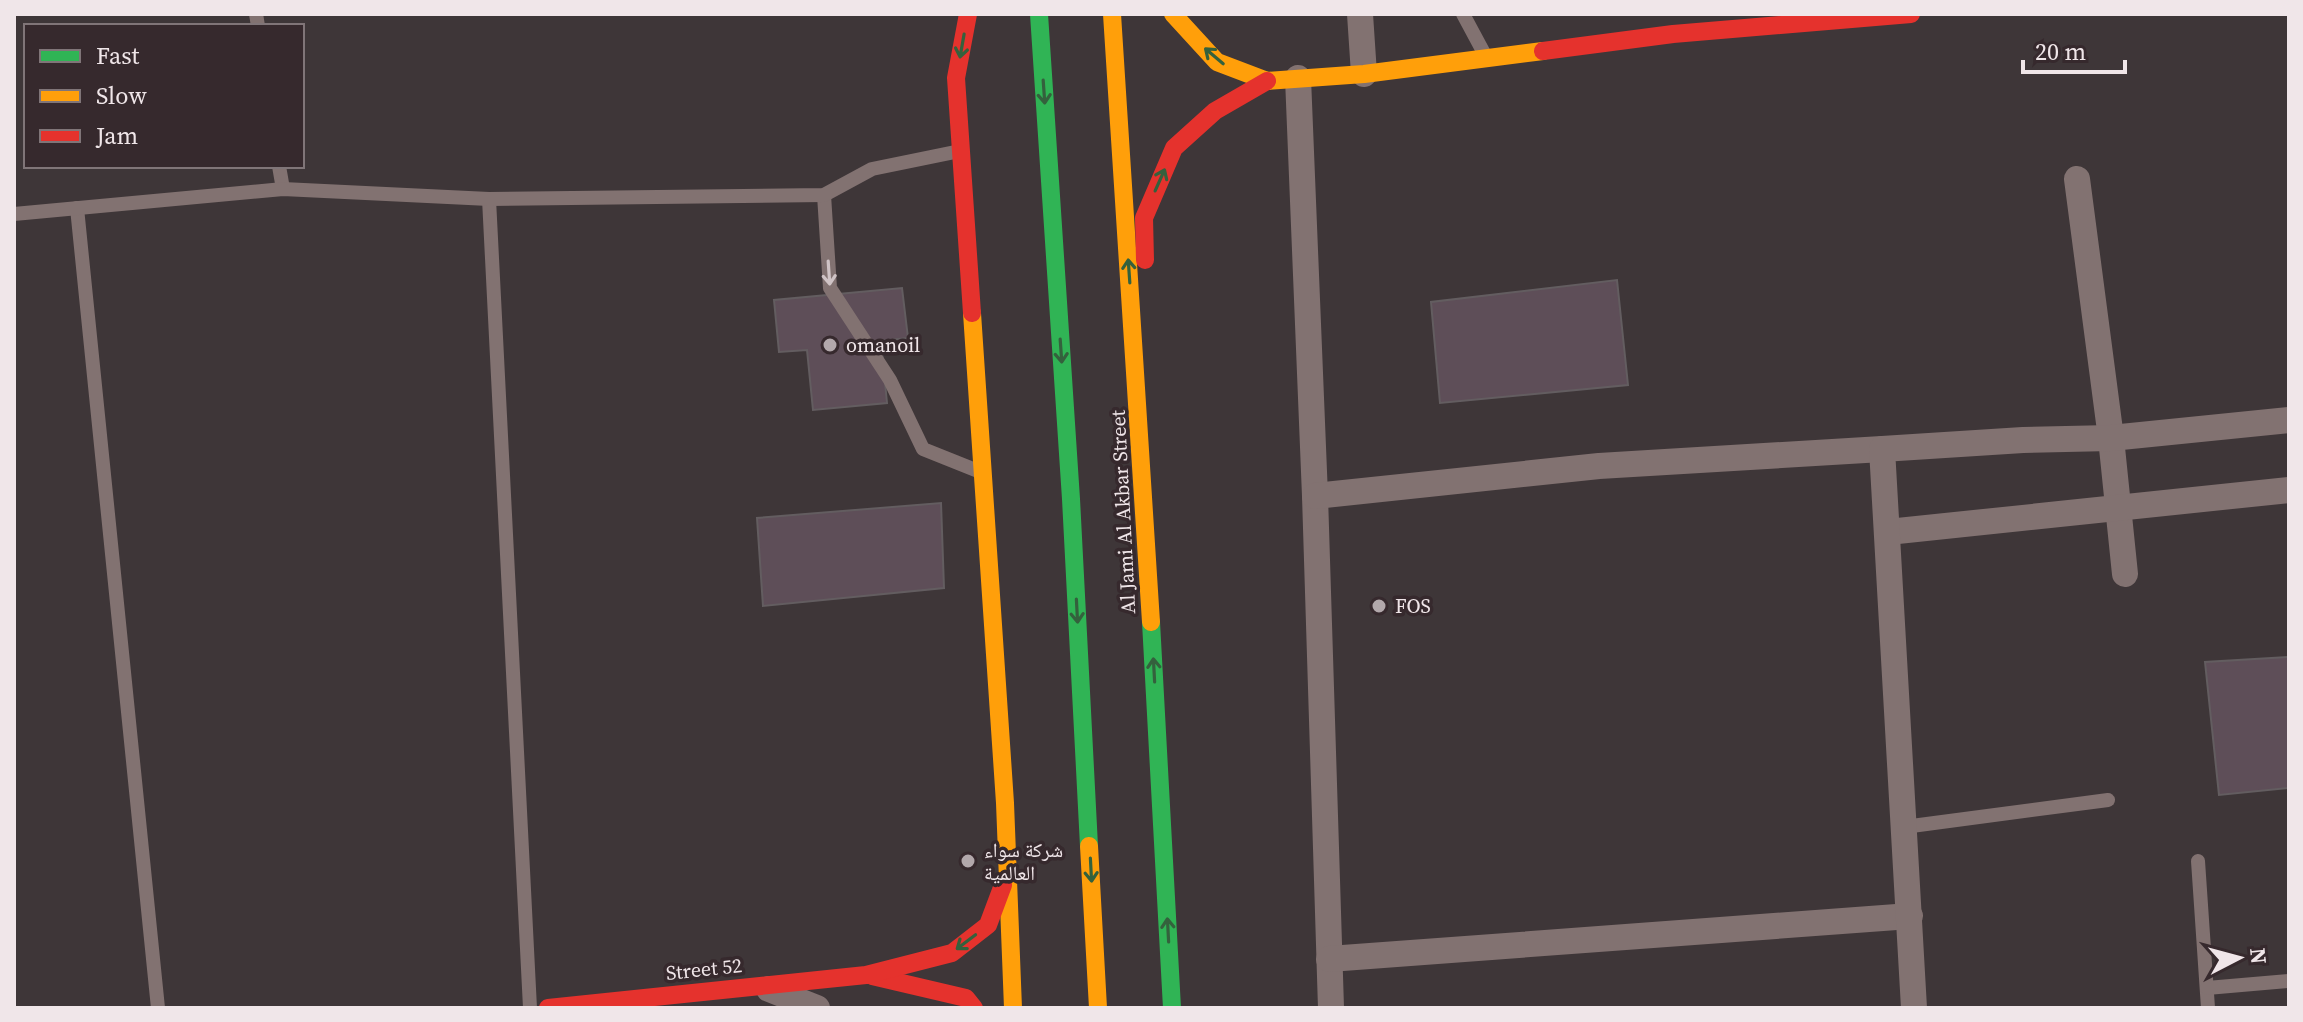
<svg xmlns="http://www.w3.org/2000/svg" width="2303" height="1022" font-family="'Source Serif 4','Noto Naskh Arabic',serif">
  <rect width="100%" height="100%" fill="#3e3638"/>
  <!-- building -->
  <g fill="#5e4e58" stroke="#635d60" stroke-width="2">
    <polygon points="1617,280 1628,385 1440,403 1431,302"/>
    <polygon points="902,288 908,338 881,341 887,403 813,410 807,350 779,352 774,300"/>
    <polygon points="941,503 944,588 763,606 757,518"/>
    <polygon points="2289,657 2289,788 2219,795 2205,662"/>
  </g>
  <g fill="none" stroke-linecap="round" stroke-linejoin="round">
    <!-- lane -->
    <g stroke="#827271" stroke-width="14">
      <polyline points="256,14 258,26"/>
      <polyline points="1463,14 1485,55"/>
      <polyline points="279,166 283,189"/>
      <polyline points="824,195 830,288 890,380 923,449 978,471"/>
      <polyline points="489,199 530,1008"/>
      <polyline points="77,208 158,1008"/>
      <polyline points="14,214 283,189 489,199 824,195 872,169 960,151"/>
      <polyline points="1904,827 2108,800"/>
      <polyline points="2198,861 2208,1008"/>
      <polyline points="2207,988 2289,981"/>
    </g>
    <!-- street -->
    <g stroke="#827271" stroke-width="26">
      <polyline points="1360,14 1364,74"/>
      <polyline points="1298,78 1315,496 1331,1008"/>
      <polyline points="2077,179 2111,438 2125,574"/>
      <polyline points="1315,496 1599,466 1882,449"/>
      <polyline points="1888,532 2289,490"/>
      <polyline points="1329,959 1910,916"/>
      <polyline points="769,989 817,1008"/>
      <polyline points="1914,1008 1882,449 2023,440 2111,438 2289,420"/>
    </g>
    <!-- fast -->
    <g stroke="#30b455" stroke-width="18">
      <polyline points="1039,14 1071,499 1089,846"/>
      <polyline points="1151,622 1172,1008"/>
    </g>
    <!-- slow -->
    <g stroke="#ff9f0a" stroke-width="18">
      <polyline points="1112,14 1151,622"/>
      <polyline points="1173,14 1217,62 1267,81 1364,74 1543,51"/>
      <polyline points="972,313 1005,803 1013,1008"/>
      <polyline points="1089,846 1098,1008"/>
    </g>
    <!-- jam -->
    <g stroke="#e5322d" stroke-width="18">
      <polyline points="968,14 956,78 972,313"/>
      <polyline points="1543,51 1673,34 1911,14"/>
      <polyline points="1145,260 1144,218 1174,148 1215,111 1267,81"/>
      <polyline points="872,976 966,998 974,1008"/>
      <polyline points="548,1008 866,975 952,953 988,925 1003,885"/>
    </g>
  </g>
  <!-- one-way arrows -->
  <defs><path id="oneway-shaft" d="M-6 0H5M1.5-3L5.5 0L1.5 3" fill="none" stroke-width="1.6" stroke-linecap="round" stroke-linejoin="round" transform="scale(2)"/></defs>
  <g stroke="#34613d">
    <use href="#oneway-shaft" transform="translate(962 46) rotate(100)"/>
    <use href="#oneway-shaft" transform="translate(1214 56) rotate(-140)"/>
    <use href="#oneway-shaft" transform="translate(1044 92) rotate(86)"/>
    <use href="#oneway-shaft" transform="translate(1160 180) rotate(-66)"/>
    <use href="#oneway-shaft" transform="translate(1129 271) rotate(-94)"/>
    <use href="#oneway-shaft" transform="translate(1061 351) rotate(86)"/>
    <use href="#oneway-shaft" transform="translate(1077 611) rotate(87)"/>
    <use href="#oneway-shaft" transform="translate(1154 670) rotate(-93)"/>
    <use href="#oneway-shaft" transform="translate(1091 870) rotate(87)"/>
    <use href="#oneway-shaft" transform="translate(1168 930) rotate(-93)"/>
    <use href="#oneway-shaft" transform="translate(966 942) rotate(143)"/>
  </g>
  <use stroke="#cfc3c5" href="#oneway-shaft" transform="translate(829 273) rotate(86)"/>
  <!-- markers -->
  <g fill="#b2a8ab" stroke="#36292d" stroke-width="3">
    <circle cx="830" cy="345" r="8"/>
    <circle cx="1379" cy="606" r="8"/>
    <circle cx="968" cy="861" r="8"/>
  </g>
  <g text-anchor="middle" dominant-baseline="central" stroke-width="7" stroke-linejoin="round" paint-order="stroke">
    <!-- poi labels -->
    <g font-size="20" fill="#f0e6e9" stroke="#36292d" text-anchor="start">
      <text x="846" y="345">omanoil</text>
      <text x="1395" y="606">FOS</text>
      <text x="984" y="850">شركة سواء<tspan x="984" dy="23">العالمية</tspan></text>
    </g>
    <!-- street labels -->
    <g font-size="20" fill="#f0e6e9" stroke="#36292d">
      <text transform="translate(1123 512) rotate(-93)">Al Jami Al Akbar Street</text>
      <text transform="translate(704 969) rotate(-6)">Street 52</text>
    </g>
  </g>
  <!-- border -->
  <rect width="2303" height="1022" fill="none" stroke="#f0e6e9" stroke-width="32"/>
  <!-- legend -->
  <rect x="24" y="24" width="280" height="144" fill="#36292d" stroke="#807578" stroke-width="2"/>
  <rect x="40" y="50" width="40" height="12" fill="#30b455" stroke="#807578" stroke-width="2"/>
  <text x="96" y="64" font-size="24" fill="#f0e6e9">Fast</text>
  <rect x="40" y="90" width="40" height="12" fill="#ff9f0a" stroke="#807578" stroke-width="2"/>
  <text x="96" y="104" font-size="24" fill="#f0e6e9">Slow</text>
  <rect x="40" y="130" width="40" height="12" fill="#e5322d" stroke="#807578" stroke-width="2"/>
  <text x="96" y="144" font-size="24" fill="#f0e6e9">Jam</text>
  <!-- north arrow -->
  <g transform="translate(2239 958) rotate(84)" stroke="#36292d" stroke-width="6" paint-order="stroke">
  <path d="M0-6L14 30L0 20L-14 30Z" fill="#f0e6e9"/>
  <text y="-12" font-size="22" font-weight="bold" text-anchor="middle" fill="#f0e6e9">N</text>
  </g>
  <!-- scale -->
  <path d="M2023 60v12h102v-12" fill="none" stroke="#f0e6e9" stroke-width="4"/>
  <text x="2035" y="60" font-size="24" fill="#f0e6e9" stroke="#36292d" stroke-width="6" paint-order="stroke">20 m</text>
</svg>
